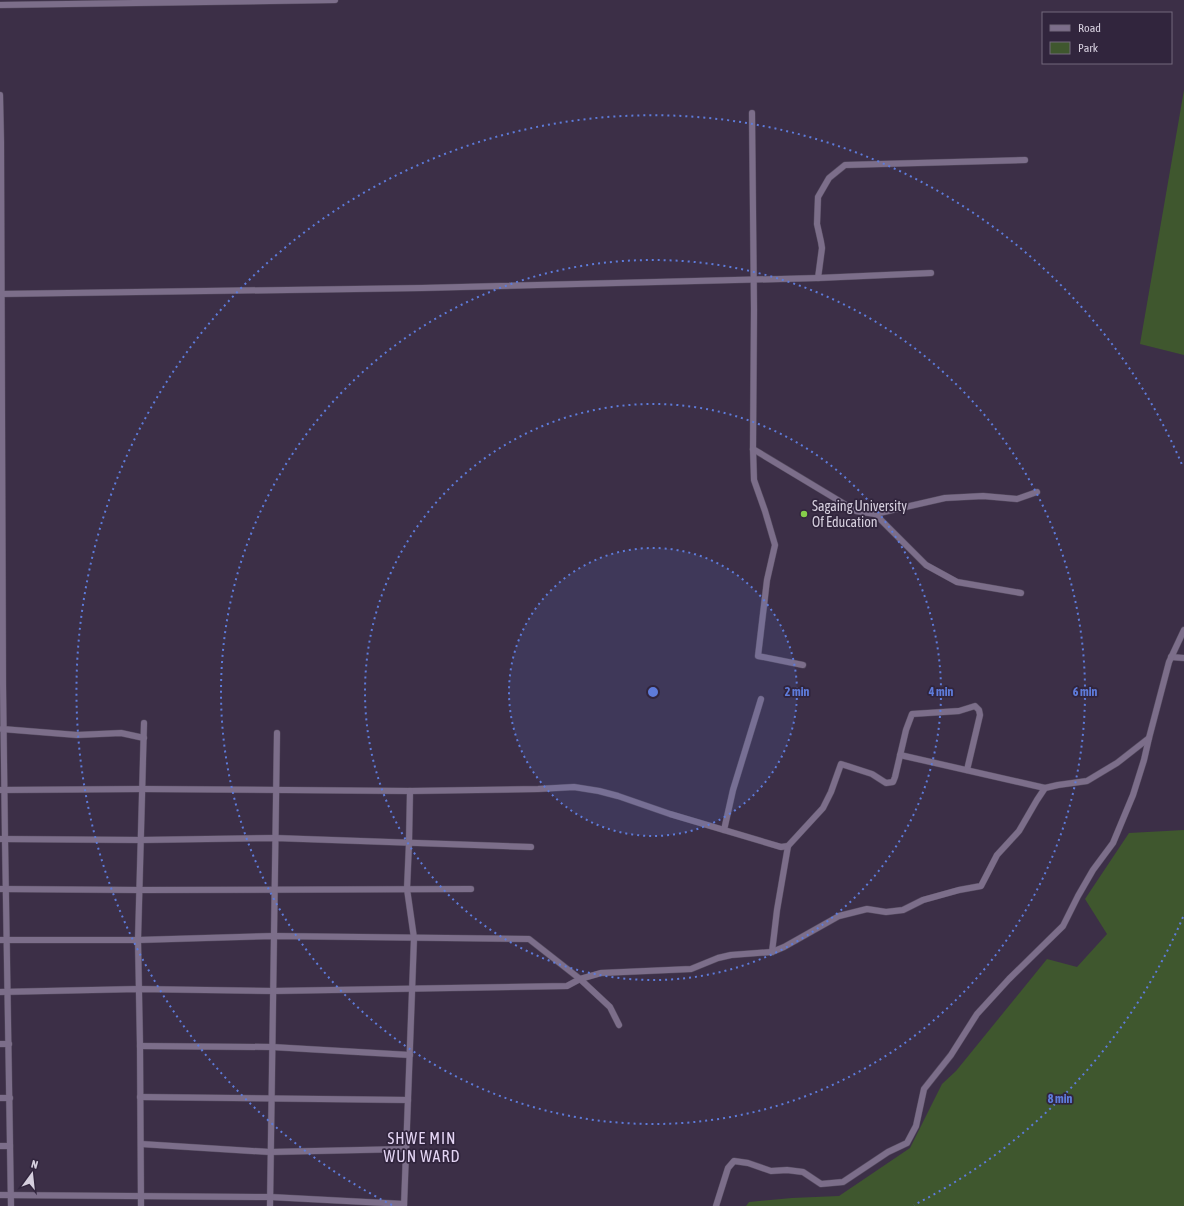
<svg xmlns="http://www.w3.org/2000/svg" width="1184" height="1206" font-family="'Asap Condensed',sans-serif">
  <rect width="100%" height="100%" fill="#3c2f47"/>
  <!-- green -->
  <g fill="#3f572e">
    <polygon points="1184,90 1184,355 1140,344"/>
    <polygon points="1184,830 1184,1206 746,1206 749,1202 792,1198 839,1196 910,1148 942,1084 956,1071 1047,959 1077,967 1107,934 1085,899 1129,833"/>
  </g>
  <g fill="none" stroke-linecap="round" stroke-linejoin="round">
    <defs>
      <g id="street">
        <polyline points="0,5 335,0"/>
        <polyline points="0,95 1,142 3,685 5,839 11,1206"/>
        <polyline points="752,113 754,309 753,449 754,480 765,511 775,545 767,580 758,656 803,665"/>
        <polyline points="818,278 822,248 821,242 817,224 818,197 829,178 845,165 1025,160"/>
        <polyline points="0,294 422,288 818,278 931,273"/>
        <polyline points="753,449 856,511 875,514 945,498 983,496 1017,499 1037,492"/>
        <polyline points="875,514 926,565 957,582 1021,593"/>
        <polyline points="1171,657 1184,658"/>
        <polyline points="2,729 77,735 121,733 144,738"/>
        <polyline points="900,755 1045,788"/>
        <polyline points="0,790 142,789 410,791 538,789 574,787 599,791 618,796 670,814 781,847 788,846 823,808 831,792 841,764 872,774 886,783 893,782 895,777 906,730 912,714 959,711 975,706 979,710 980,715 967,770"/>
        <polyline points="724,830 733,790 761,699"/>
        <polyline points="0,839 141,840 275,838 531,847"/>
        <polyline points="0,889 139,890 471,889"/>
        <polyline points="0,940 138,940 274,936 529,939 580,979 610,1007 619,1025"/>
        <polyline points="772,952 777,910 788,846"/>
        <polyline points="0,992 138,989 273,991 567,986 580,979 601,973 691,969 718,958 731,955 772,952 784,947 839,916 867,909 886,912 903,910 923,900 959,890 981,886 997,855 1019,831 1037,800 1045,788 1058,785 1087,781 1117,763 1149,738 1169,662 1184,630"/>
        <polyline points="0,1044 9,1044"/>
        <polyline points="140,1046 272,1047 410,1055"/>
        <polyline points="140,1097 408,1100"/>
        <polyline points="0,1098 10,1098"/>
        <polyline points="141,1144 270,1152 406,1149"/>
        <polyline points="0,1146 10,1146"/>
        <polyline points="0,1195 270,1197 404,1204"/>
        <polyline points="141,1206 140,1046 138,940 144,723"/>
        <polyline points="270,1206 277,733"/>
        <polyline points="404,1206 414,938 407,889 409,843 410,791"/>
        <polyline points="716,1206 728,1168 734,1161 748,1163 771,1171 787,1170 803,1172 821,1184 843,1182 888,1152 907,1143 916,1126 924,1089 951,1055 977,1014 1009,979 1063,926 1078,896 1093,870 1113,843 1133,795 1144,760 1149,738"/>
      </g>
    </defs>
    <!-- street casing -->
    <use href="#street" stroke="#554b5f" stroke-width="7"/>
    <!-- street -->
    <use href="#street" stroke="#7c6e8a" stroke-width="6"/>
  </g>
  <!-- distance rings -->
  <circle cx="653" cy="692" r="144" fill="#5e7bda" fill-opacity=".12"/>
  <g fill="none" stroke="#5e7bda" stroke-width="2" stroke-dasharray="2 4">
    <circle cx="653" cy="692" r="144"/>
    <circle cx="653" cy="692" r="288"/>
    <circle cx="653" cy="692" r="432"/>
    <path d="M1183 917A576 576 0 0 1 914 1205M392 1205A576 576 0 1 1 1183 467"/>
  </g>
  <!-- markers -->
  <circle fill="#86cf4b" stroke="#31253d" stroke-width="1.5" cx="804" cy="514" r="4"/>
  <g text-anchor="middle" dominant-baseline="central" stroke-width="3.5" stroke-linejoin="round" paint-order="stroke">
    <!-- poi labels -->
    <g font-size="14" fill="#d6cfde" stroke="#31253d" text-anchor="start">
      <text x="812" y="506">Sagaing University<tspan x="812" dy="16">Of Education</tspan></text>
    </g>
    <!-- quarter labels -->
    <g font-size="16" letter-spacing="1" fill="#e4d5f4" stroke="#31253d">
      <text x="422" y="1138">SHWE MIN<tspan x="422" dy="18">WUN WARD</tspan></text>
    </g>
  </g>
  <circle cx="653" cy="692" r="6" fill="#5e7bda" stroke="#31253d" stroke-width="2"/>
  <g font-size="12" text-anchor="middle" font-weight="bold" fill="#5e7bda" stroke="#31253d" stroke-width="3.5" stroke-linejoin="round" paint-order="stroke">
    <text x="797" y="696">2 min</text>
    <text x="941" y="696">4 min</text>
    <text x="1085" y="696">6 min</text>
    <text x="1060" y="1103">8 min</text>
  </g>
  <!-- legend -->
  <rect x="1042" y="12" width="130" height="52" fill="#31253d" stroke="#73697d"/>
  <rect x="1050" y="25" width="20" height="6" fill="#7c6e8a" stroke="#73697d"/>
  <text x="1078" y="32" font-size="12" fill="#d6cfde">Road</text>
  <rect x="1050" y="42" width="20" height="12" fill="#3f572e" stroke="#73697d"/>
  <text x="1078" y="52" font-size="12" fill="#d6cfde">Park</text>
  <!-- north arrow -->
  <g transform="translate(32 1174) rotate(15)" stroke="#31253d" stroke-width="3" paint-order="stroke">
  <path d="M0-3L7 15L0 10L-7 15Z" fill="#d6cfde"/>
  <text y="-6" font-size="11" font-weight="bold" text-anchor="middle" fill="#d6cfde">N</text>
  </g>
</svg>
